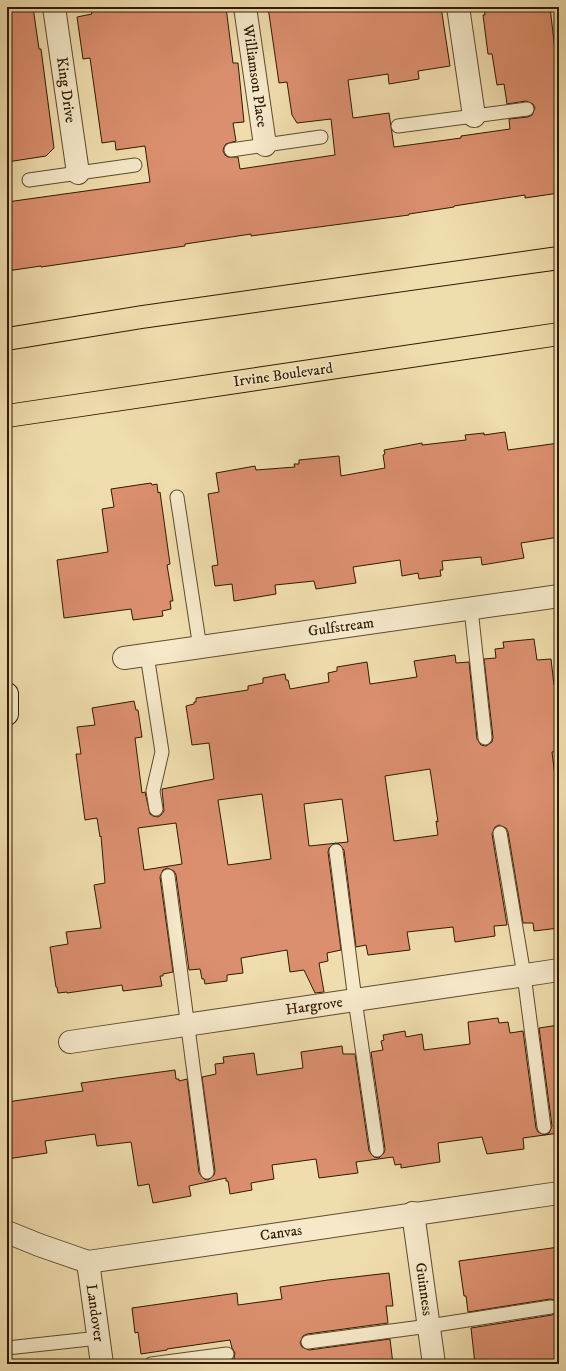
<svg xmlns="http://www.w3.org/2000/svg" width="566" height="1371" font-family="'IM FELL DW Pica',serif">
  <rect width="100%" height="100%" fill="#f0ddad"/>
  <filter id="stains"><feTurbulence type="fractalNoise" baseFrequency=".005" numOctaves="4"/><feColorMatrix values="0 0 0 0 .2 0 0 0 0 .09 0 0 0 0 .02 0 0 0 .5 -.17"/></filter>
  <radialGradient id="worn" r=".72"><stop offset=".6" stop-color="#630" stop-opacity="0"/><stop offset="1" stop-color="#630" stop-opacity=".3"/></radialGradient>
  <!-- building -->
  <g fill="#db8f6e" stroke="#2f1a02" fill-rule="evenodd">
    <polygon points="7,7 33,7 39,49 41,49 54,148 46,156 7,162"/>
    <polygon points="90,7 226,7 233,63 238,63 244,122 233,123 236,141 226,144 224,147 223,151 225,155 228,157 238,157 240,169 335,155 331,119 297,123 292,115 287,82 279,83 268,7 441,7 450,66 418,71 419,79 389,84 388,74 348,80 353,118 389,113 394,147 461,138 461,136 510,129 509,119 528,117 532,115 535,108 533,104 526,101 507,104 504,84 497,85 492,54 488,54 483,15 485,15 484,7 520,7 520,10 550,7 555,50 557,50 559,64 559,193 525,198 525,195 454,206 454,207 409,214 409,215 251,236 251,234 185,244 185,246 41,267 41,266 7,271 7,202 150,182 145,146 116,150 115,141 102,143 90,58 83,59 77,17 92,14"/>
    <polygon points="505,432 508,450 559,443 559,537 521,543 524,558 482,565 481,557 442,561 443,570 440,570 441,576 419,579 418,573 402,576 400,560 353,567 356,583 316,589 314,581 275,585 276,594 234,601 232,584 215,586 212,566 218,565 208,494 219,492 216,473 255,466 256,470 295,467 294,464 299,464 299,460 339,456 341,476 385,468 383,455 385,454 384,450 422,443 422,445 466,440 465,435 484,433 484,435"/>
    <polygon points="151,483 152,485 157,484 158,493 160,492 170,564 167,565 173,601 170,601 171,609 162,611 163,616 133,620 131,609 64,618 57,560 108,552 102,509 114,507 111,489"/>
    <path d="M 534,639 L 537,660 L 551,659 L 554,685 L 559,684 L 559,751 L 552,752 L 559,808 L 559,928 L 534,931 L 533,923 L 523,923 L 508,832 L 506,828 L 499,825 L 495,827 L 492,834 L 507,925 L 494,926 L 495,936 L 455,942 L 453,927 L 407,932 L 410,950 L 368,955 L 366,945 L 356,947 L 344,850 L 339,844 L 335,843 L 329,848 L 328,852 L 341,950 L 327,953 L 328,961 L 319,963 L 324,992 L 315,993 L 304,970 L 290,972 L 287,950 L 241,958 L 243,973 L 227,975 L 227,981 L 205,984 L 204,979 L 202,979 L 200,969 L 189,970 L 176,875 L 174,871 L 167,868 L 163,870 L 160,877 L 173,972 L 163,974 L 163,976 L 160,976 L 162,986 L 123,991 L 122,985 L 67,993 L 67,992 L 58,993 L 57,987 L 56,987 L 50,947 L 68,944 L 66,932 L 101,928 L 94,885 L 105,883 L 101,836 L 100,837 L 97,818 L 85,820 L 76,754 L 81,754 L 77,727 L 95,725 L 92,708 L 134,701 L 136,710 L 138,710 L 142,737 L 135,738 L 142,793 L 145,792 L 150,814 L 153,816 L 158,817 L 161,815 L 164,811 L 162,789 L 214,779 L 209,743 L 192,745 L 186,706 L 194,704 L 194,702 L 196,702 L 196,698 L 248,690 L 248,686 L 263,683 L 263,678 L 285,674 L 286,680 L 288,680 L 290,689 L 329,682 L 328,673 L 337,671 L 337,667 L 367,662 L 370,684 L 417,677 L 414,661 L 455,655 L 456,663 L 469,662 L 477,739 L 481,745 L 486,746 L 492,742 L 493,737 L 484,659 L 496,658 L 495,649 L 504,648 L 503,642 ZM 430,769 L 438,822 L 436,821 L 438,835 L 394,841 L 385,776 ZM 262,794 L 271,859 L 228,865 L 218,800 ZM 342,799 L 348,842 L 309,846 L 304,804 ZM 176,823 L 182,864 L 144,870 L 138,828 Z"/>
    <polygon points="498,1018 499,1023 508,1022 510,1033 523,1031 536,1128 538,1132 545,1135 549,1133 552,1126 539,1028 559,1025 559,1133 523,1138 524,1149 487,1154 482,1137 438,1143 440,1162 401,1168 401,1164 395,1165 393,1157 356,1162 358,1173 319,1178 316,1159 272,1165 274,1179 251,1183 252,1190 230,1194 228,1181 226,1181 226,1178 189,1186 191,1196 153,1203 149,1184 138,1186 131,1142 97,1146 95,1134 73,1137 45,1141 47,1153 7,1159 7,1102 83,1091 81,1083 175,1070 176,1079 179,1079 179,1081 187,1079 199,1173 204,1179 208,1180 214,1175 215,1171 202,1077 216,1074 215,1064 224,1063 223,1057 254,1053 257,1075 303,1068 301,1052 342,1046 343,1054 355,1054 369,1151 374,1157 379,1158 384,1153 385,1149 371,1052 383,1050 381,1041 384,1040 383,1035 405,1031 406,1037 422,1034 424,1050 470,1044 468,1022"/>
    <polygon points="559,1247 559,1364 475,1364 471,1328 552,1315 558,1310 559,1305 554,1300 550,1299 468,1312 466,1296 464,1296 459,1261"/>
    <polygon points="389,1273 393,1306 386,1306 388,1323 307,1334 303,1336 300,1343 302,1347 309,1350 390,1339 393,1364 235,1364 234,1358 235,1353 232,1348 230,1340 167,1349 167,1350 141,1354 138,1332 135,1333 132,1308 237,1293 238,1305 282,1299 280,1287 328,1280"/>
  </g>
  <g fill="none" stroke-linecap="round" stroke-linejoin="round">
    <defs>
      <g id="lane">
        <polyline points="398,126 527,109"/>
        <polyline points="231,150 321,137"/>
        <polyline points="29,180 135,165"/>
        <polyline points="177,497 200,648"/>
        <polyline points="471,609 485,738"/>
        <polyline points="147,655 162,752 153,791 156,809"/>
        <polyline points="500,833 524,975 544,1127"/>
        <polyline points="336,851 355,1000 377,1150"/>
        <polyline points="168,876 207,1172"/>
        <polyline points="308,1342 429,1326 551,1307"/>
        <polyline points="7,1348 99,1338"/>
        <polyline points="151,1364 227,1354"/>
      </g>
      <g id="street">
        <polyline points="54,7 78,173"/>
        <polyline points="245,7 265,145"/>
        <polyline points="458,7 474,116"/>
        <polyline points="124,658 559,596"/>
        <polyline points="70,1042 559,970"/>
        <polyline points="413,1213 434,1364"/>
        <polyline points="7,1232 39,1245 88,1262 559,1193"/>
        <polyline points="88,1262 102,1364"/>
      </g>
      <polyline id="secondary" points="7,694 7,714"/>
      <g id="primary">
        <polyline points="7,339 142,317 559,258"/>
        <polyline points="7,416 559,334"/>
      </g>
    </defs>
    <!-- lane casing -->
    <use href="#lane" stroke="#5f4b2d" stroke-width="15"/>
    <!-- street casing -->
    <use href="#street" stroke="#5f4b2d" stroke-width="24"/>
    <!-- secondary casing -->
    <use href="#secondary" stroke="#2f1a02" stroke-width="24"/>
    <!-- primary casing -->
    <use href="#primary" stroke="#2f1a02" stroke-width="24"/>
    <!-- lane -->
    <use href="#lane" stroke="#f5e9ca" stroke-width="13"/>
    <!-- street -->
    <use href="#street" stroke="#f5e9ca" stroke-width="22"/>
    <!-- secondary -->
    <use href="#secondary" stroke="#f5e9ca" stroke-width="22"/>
    <!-- primary -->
    <use href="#primary" stroke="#f0ddad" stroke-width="22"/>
  </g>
  <g text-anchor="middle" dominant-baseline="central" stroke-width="3" stroke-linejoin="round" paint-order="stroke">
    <!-- street labels -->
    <g font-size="15" fill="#2f1a02" stroke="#f5e9ca">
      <text transform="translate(255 76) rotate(82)">Williamson Place</text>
      <text transform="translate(66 90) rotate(82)">King Drive</text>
      <text transform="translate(283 375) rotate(-8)">Irvine Boulevard</text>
      <text transform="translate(341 627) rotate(-8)">Gulfstream</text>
      <text transform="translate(314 1006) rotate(-8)">Hargrove</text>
      <text transform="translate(281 1233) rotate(-8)">Canvas</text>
      <text transform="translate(424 1289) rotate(82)">Guinness</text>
      <text transform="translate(95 1313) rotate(82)">Landover</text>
    </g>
  </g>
  <!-- margin -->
  <rect width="566" height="1371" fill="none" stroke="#f0ddad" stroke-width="24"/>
  <rect x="8" y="8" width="550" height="1355" fill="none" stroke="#2f1a02" stroke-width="2"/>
  <rect x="12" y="12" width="542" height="1347" fill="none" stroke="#2f1a02"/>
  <rect width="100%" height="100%" filter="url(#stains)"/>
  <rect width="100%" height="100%" fill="url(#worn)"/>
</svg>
